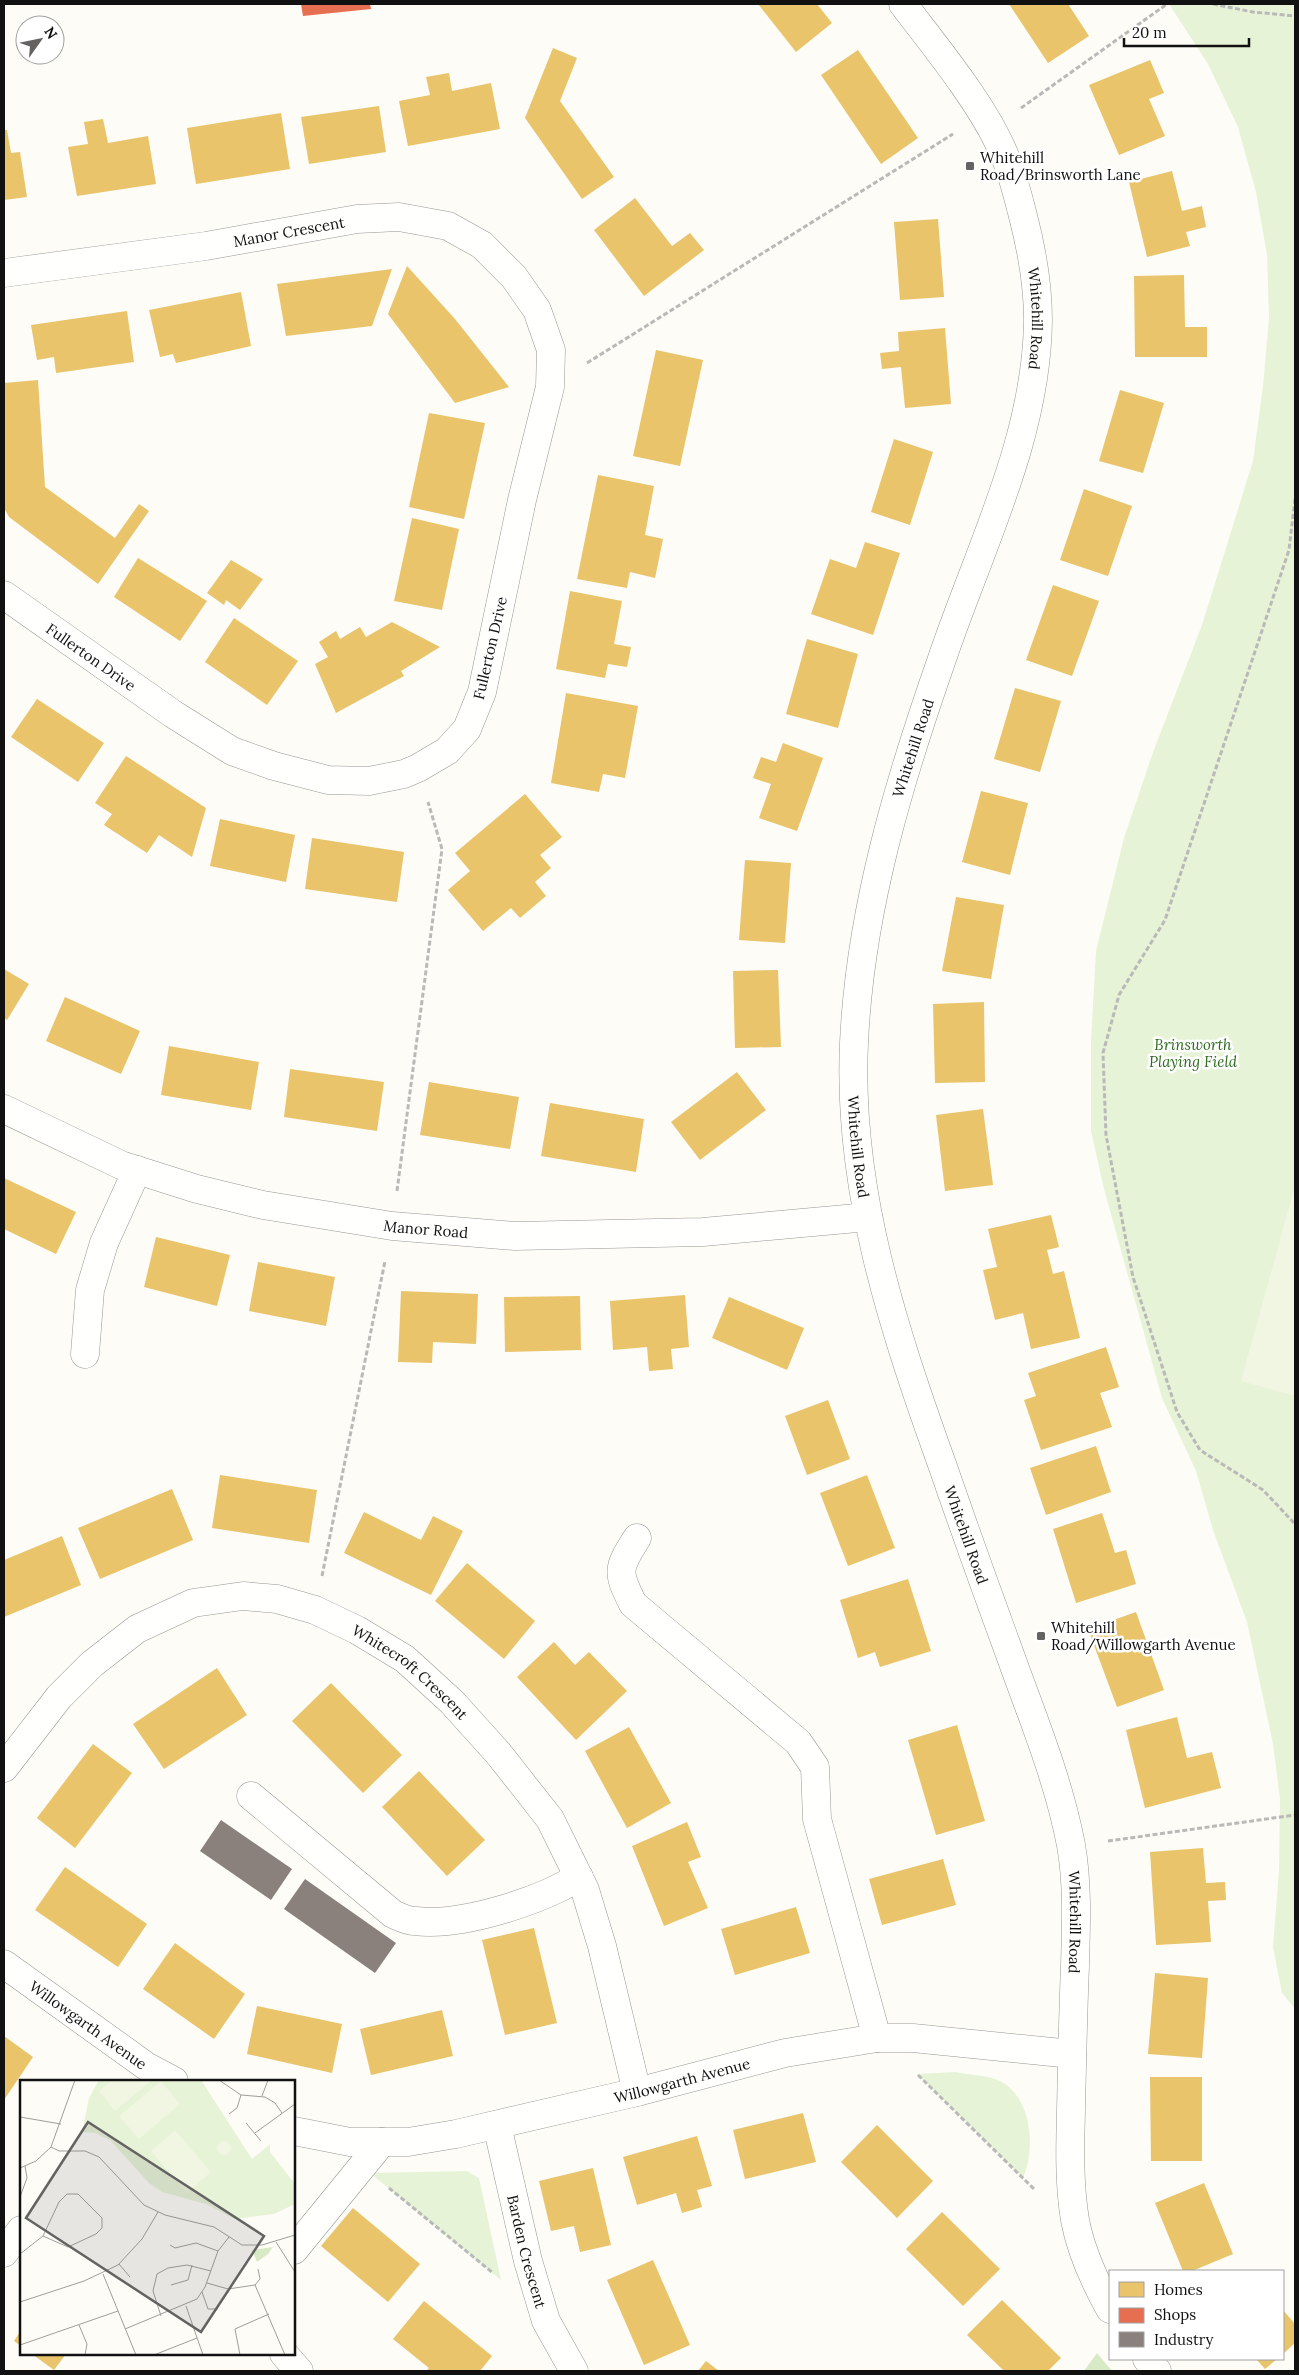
<svg xmlns="http://www.w3.org/2000/svg" width="1299" height="2375" font-family="Lora,serif">
  <rect width="100%" height="100%" fill="#fdfcf7"/>
  <!-- green -->
  <g fill="#e7f3d7">
    <polygon points="1169,4 1295,4 1295,2009 1282,1993 1273,1947 1279,1871 1280,1799 1273,1744 1247,1622 1213,1530 1196,1471 1162,1398 1104,1189 1091,1131 1091,1041 1096,951 1124,838 1152,755 1202,625 1253,461 1263,386 1269,318 1267,255 1256,192 1238,127 1208,64"/>
    <path d="M 955,2072 C 968,2075 988,2075 1000,2081 C 1032,2097 1036,2149 1023,2178 L 917,2074 Z"/>
    <polygon points="467,2171 479,2178 501,2280 370,2173"/>
  </g>
  <!-- forest -->
  <polygon fill="#d8eac5" points="1097,2353 1112,2371 1084,2371"/>
  <!-- pitch -->
  <polygon fill="#f0f6e1" points="1295,1186 1295,1396 1241,1381"/>
  <!-- homes -->
  <g fill="#e9c46a">
    <polygon points="758,4 817,4 832,23 796,52"/>
    <polygon points="1009,4 1068,4 1089,36 1048,63"/>
    <polygon points="553,48 577,58 560,101 614,177 582,199 525,118"/>
    <polygon points="858,50 918,138 881,164 821,75"/>
    <polygon points="1150,60 1164,93 1149,99 1165,136 1119,155 1089,85"/>
    <polygon points="449,73 452,91 491,83 500,129 408,146 399,101 430,95 426,77"/>
    <polygon points="379,106 386,152 309,164 301,117"/>
    <polygon points="281,113 290,169 196,184 187,128"/>
    <polygon points="103,119 108,143 148,136 156,184 77,196 68,147 88,144 84,122"/>
    <polygon points="4,130 7,130 11,153 20,152 27,197 4,200"/>
    <polygon points="1172,171 1182,211 1202,206 1206,227 1186,232 1190,246 1147,257 1129,182"/>
    <polygon points="635,198 672,246 690,233 704,250 644,296 594,230"/>
    <polygon points="938,219 944,297 900,300 894,222"/>
    <polygon points="407,266 455,319 509,387 455,403 388,314"/>
    <polygon points="392,269 372,326 286,336 277,284"/>
    <polygon points="1184,275 1185,327 1207,327 1207,357 1135,357 1134,276"/>
    <polygon points="241,292 251,346 176,363 173,354 160,357 149,310"/>
    <polygon points="127,311 134,362 56,373 54,357 37,360 31,325"/>
    <polygon points="945,328 951,404 905,408 901,367 882,369 880,353 899,351 898,332"/>
    <polygon points="656,350 703,360 680,466 633,456"/>
    <polygon points="38,380 45,487 115,538 139,504 149,511 98,584 9,517 4,508 4,383"/>
    <polygon points="1120,390 1164,403 1143,473 1099,461"/>
    <polygon points="429,413 485,423 464,519 409,507"/>
    <polygon points="894,439 933,452 910,525 871,512"/>
    <polygon points="598,475 654,486 645,535 663,539 655,578 630,572 627,588 577,579"/>
    <polygon points="1084,489 1132,506 1108,576 1060,560"/>
    <polygon points="412,518 459,529 442,610 394,601"/>
    <polygon points="865,542 900,553 873,635 811,614 830,559 856,568"/>
    <polygon points="138,558 207,601 180,641 114,597"/>
    <polygon points="231,560 263,579 240,610 226,600 224,605 207,593"/>
    <polygon points="1053,585 1099,601 1072,676 1026,660"/>
    <polygon points="570,591 622,601 614,644 631,647 627,667 608,664 605,678 556,669"/>
    <polygon points="234,618 298,661 267,705 205,662"/>
    <polygon points="392,622 440,647 401,671 404,676 336,713 315,664 328,657 319,642 336,631 340,639 360,627 366,637"/>
    <polygon points="807,639 858,654 838,728 786,714"/>
    <polygon points="1015,688 1061,701 1040,772 994,759"/>
    <polygon points="566,693 638,706 625,778 603,774 599,792 551,783"/>
    <polygon points="37,699 104,743 78,782 11,737"/>
    <polygon points="783,743 823,758 797,831 759,818 771,784 753,778 761,757 776,762"/>
    <polygon points="126,756 206,808 192,857 159,835 147,853 104,825 112,814 95,803"/>
    <polygon points="981,791 1028,803 1010,875 962,862"/>
    <polygon points="525,794 562,837 540,855 551,868 535,882 546,896 520,918 511,908 483,931 448,890 470,871 455,853"/>
    <polygon points="220,819 295,835 286,882 210,866"/>
    <polygon points="312,838 404,852 397,902 305,889"/>
    <polygon points="745,860 791,863 785,943 739,940"/>
    <polygon points="956,897 1004,905 991,979 942,971"/>
    <polygon points="4,969 29,984 7,1020 4,1018"/>
    <polygon points="778,970 781,1047 735,1048 733,971"/>
    <polygon points="65,997 140,1031 121,1074 46,1041"/>
    <polygon points="984,1002 985,1082 935,1083 933,1004"/>
    <polygon points="169,1046 259,1062 251,1110 161,1095"/>
    <polygon points="290,1069 384,1082 377,1131 284,1117"/>
    <polygon points="737,1072 766,1110 700,1160 671,1122"/>
    <polygon points="429,1082 519,1097 510,1149 420,1135"/>
    <polygon points="550,1103 644,1119 636,1172 541,1156"/>
    <polygon points="983,1109 993,1185 945,1191 936,1115"/>
    <polygon points="4,1178 76,1212 56,1254 4,1229"/>
    <polygon points="1051,1215 1059,1247 1047,1250 1053,1274 1064,1271 1080,1338 1031,1349 1023,1313 995,1320 983,1270 997,1267 988,1229"/>
    <polygon points="156,1237 230,1255 217,1306 144,1287"/>
    <polygon points="258,1262 335,1277 326,1326 249,1311"/>
    <polygon points="401,1291 478,1294 476,1344 433,1342 432,1363 398,1362"/>
    <polygon points="685,1295 689,1347 671,1349 673,1369 649,1371 647,1347 613,1350 610,1301"/>
    <polygon points="580,1296 581,1350 505,1352 504,1297"/>
    <polygon points="729,1297 804,1328 787,1370 712,1338"/>
    <polygon points="1106,1347 1119,1387 1100,1393 1112,1427 1041,1450 1024,1400 1036,1396 1028,1373"/>
    <polygon points="828,1400 850,1459 807,1475 785,1416"/>
    <polygon points="1096,1446 1111,1492 1046,1515 1030,1468"/>
    <polygon points="220,1475 317,1490 309,1543 212,1528"/>
    <polygon points="867,1475 895,1548 848,1566 820,1493"/>
    <polygon points="172,1489 193,1540 100,1579 78,1528"/>
    <polygon points="364,1512 421,1540 433,1516 463,1531 431,1595 344,1553"/>
    <polygon points="1102,1513 1115,1553 1126,1550 1136,1584 1076,1603 1053,1529"/>
    <polygon points="62,1536 81,1585 4,1617 4,1560"/>
    <polygon points="467,1563 535,1621 504,1659 435,1601"/>
    <polygon points="908,1579 931,1651 880,1667 875,1652 858,1658 840,1600"/>
    <polygon points="1136,1612 1164,1690 1117,1707 1088,1629"/>
    <polygon points="554,1642 575,1665 589,1652 627,1691 576,1740 517,1677"/>
    <polygon points="217,1668 247,1715 164,1769 133,1724"/>
    <polygon points="331,1683 402,1755 363,1793 292,1721"/>
    <polygon points="1177,1717 1187,1758 1212,1752 1221,1788 1145,1808 1126,1730"/>
    <polygon points="957,1725 985,1821 936,1835 908,1740"/>
    <polygon points="629,1727 671,1803 627,1828 585,1751"/>
    <polygon points="93,1744 132,1773 75,1848 37,1818"/>
    <polygon points="419,1771 485,1840 447,1876 382,1807"/>
    <polygon points="687,1822 701,1857 688,1862 708,1908 664,1926 632,1846"/>
    <polygon points="1203,1848 1206,1883 1225,1882 1226,1900 1208,1901 1211,1942 1156,1945 1150,1852"/>
    <polygon points="943,1859 956,1905 882,1925 869,1879"/>
    <polygon points="65,1867 147,1924 118,1967 35,1910"/>
    <polygon points="796,1907 810,1953 735,1975 721,1929"/>
    <polygon points="534,1928 557,2023 505,2035 482,1940"/>
    <polygon points="175,1943 245,1994 214,2039 143,1989"/>
    <polygon points="1155,1973 1208,1978 1202,2058 1148,2054"/>
    <polygon points="257,2006 342,2024 332,2073 247,2054"/>
    <polygon points="442,2010 453,2056 371,2075 360,2029"/>
    <polygon points="4,2036 33,2057 4,2100"/>
    <polygon points="1150,2077 1202,2077 1202,2161 1151,2161"/>
    <polygon points="803,2113 816,2162 745,2179 733,2130"/>
    <polygon points="877,2125 933,2181 897,2218 841,2162"/>
    <polygon points="697,2136 712,2186 697,2190 702,2207 682,2213 676,2193 637,2205 623,2157"/>
    <polygon points="593,2168 611,2245 580,2252 574,2226 551,2231 539,2181"/>
    <polygon points="1204,2183 1233,2254 1192,2271 1183,2271 1155,2203"/>
    <polygon points="353,2208 420,2264 388,2302 321,2246"/>
    <polygon points="942,2212 1000,2269 963,2306 906,2249"/>
    <polygon points="653,2260 690,2345 644,2365 607,2280"/>
    <polygon points="1002,2300 1061,2358 1048,2371 1004,2371 967,2335"/>
    <polygon points="424,2301 492,2356 480,2371 426,2371 429,2368 393,2339"/>
    <polygon points="1283,2310 1295,2324 1295,2343 1283,2354"/>
    <polygon points="21,2330 21,2346 14,2341"/>
    <polygon points="32,2354 66,2354 54,2370"/>
    <polygon points="1256,2359 1277,2359 1265,2369"/>
    <polygon points="706,2361 719,2371 698,2371"/>
  </g>
  <!-- shops -->
  <polygon fill="#e76f51" points="301,4 370,4 371,9 303,16"/>
  <!-- industry -->
  <g fill="#8a817c">
    <polygon points="221,1820 292,1869 271,1900 200,1851"/>
    <polygon points="305,1879 396,1943 375,1973 284,1909"/>
  </g>
  <g fill="none" stroke-linecap="round" stroke-linejoin="round">
    <defs>
      <g id="minor">
        <path id="s1" d="M 903,4 C 934,45 977,97 999,143 C 1010,165 1016,189 1022,212 C 1031,246 1038,284 1038,320 C 1037,437 980,547 943,656 C 899,781 860,910 854,1043 C 847,1190 894,1331 943,1467 C 964,1528 986,1589 1008,1649 C 1031,1714 1058,1777 1071,1845 C 1078,1885 1076,1926 1075,1966 C 1073,2014 1072,2063 1071,2111 C 1070,2147 1069,2184 1075,2220 C 1081,2252 1095,2282 1110,2309"/>
        <path id="s2" d="M 4,273 L 206,246 L 357,219 L 399,217 L 448,226 L 482,245 L 514,277 L 537,310 L 551,350 L 550,387 L 522,500 L 482,692 L 467,729 L 447,751 L 418,768 L 404,774 L 369,781 L 328,780 L 274,766 L 232,751 L 173,714 L 4,595"/>
        <path id="s3" d="M 4,1109 L 121,1165 L 197,1189 L 263,1205 L 392,1226 L 515,1236 L 703,1232 L 868,1217"/>
        <polyline points="85,1354 90,1290 104,1243 137,1170"/>
        <path d="M 637,1538 C 617,1569 617,1572 633,1604 L 798,1742 L 815,1767 L 817,1819 L 877,2038"/>
        <path id="s4" d="M 4,1768 L 59,1697 L 92,1664 L 137,1629 L 193,1603 L 243,1596 L 277,1599 L 315,1610 L 357,1630 L 405,1659 L 452,1702 L 498,1753 L 550,1819 L 585,1890 L 602,1946 L 637,2092"/>
        <path d="M 251,1796 L 393,1914 C 400,1917 407,1921 415,1921 C 461,1927 540,1901 579,1877"/>
        <path id="s5" d="M 4,1964 L 146,2066 L 174,2081"/>
        <path id="s6" d="M 497,2125 L 528,2261 L 546,2321 L 574,2371"/>
        <path id="s7" d="M 294,2131 L 350,2142 L 408,2142 L 456,2134 L 637,2092 L 785,2053 L 877,2038 L 913,2038 L 1072,2054"/>
        <polyline points="294,2250 382,2142"/>
        <polyline points="4,2253 21,2230"/>
        <polyline points="284,2354 299,2371"/>
        <polyline points="1147,2359 1157,2371"/>
      </g>
    </defs>
    <!-- minor casing -->
    <use href="#minor" stroke="#979795" stroke-width="29"/>
    <!-- path -->
    <g stroke="#b9b9b8" stroke-width="3" stroke-dasharray="5 2.5" stroke-linecap="butt">
      <polyline points="1213,4 1253,12 1295,16"/>
      <polyline points="1021,108 1167,4"/>
      <polyline points="587,363 953,134"/>
      <polyline points="1295,499 1289,550 1165,920 1119,995 1103,1053 1106,1135 1133,1277 1177,1412 1200,1450 1263,1490 1295,1524"/>
      <polyline points="397,1191 442,849 428,802"/>
      <polyline points="322,1576 385,1261"/>
      <polyline points="1108,1841 1295,1815"/>
      <polyline points="918,2075 1035,2190"/>
      <polyline points="389,2188 493,2273"/>
    </g>
    <!-- minor -->
    <use href="#minor" stroke="#fffffe" stroke-width="28"/>
  </g>
  <!-- markers -->
  <g fill="#646362" stroke="#fff" stroke-width="2">
    <rect x="965" y="161" width="10" height="10" rx="2.5"/>
    <rect x="1036" y="1631" width="10" height="10" rx="2.5"/>
  </g>
  <g text-anchor="middle" dominant-baseline="central" stroke-width="5" stroke-linejoin="round" paint-order="stroke">
    <!-- poi labels -->
    <g font-size="15" fill="#111" stroke="#fff" text-anchor="start">
      <text x="980" y="157">Whitehill<tspan x="980" dy="17">Road/Brinsworth Lane</tspan></text>
      <text x="1051" y="1627">Whitehill<tspan x="1051" dy="17">Road/Willowgarth Avenue</tspan></text>
    </g>
    <!-- street labels -->
    <g font-size="15" fill="#111" stroke="#fff">
      <text stroke="none"><textPath href="#s2" startOffset="288">Manor Crescent</textPath></text>
      <text stroke="none"><textPath href="#s1" startOffset="350">Whitehill Road</textPath></text>
      <text transform="translate(490 648) rotate(-77)">Fullerton Drive</text>
      <text transform="translate(91 657) rotate(35)">Fullerton Drive</text>
      <text transform="translate(913 748) rotate(-72)">Whitehill Road</text>
      <text stroke="none"><textPath href="#s1" startOffset="1205">Whitehill Road</textPath></text>
      <text stroke="none"><textPath href="#s3" startOffset="442">Manor Road</textPath></text>
      <text stroke="none"><textPath href="#s1" startOffset="1609">Whitehill Road</textPath></text>
      <text stroke="none"><textPath href="#s4" startOffset="494">Whitecroft Crescent</textPath></text>
      <text stroke="none"><textPath href="#s1" startOffset="2014">Whitehill Road</textPath></text>
      <text stroke="none"><textPath href="#s5" startOffset="104">Willowgarth Avenue</textPath></text>
      <text stroke="none"><textPath href="#s7" startOffset="396">Willowgarth Avenue</textPath></text>
      <text stroke="none"><textPath href="#s6" startOffset="130">Barden Crescent</textPath></text>
    </g>
    <!-- park labels -->
    <g font-size="15" font-style="italic" fill="#2f6b1f" stroke="#fff">
      <text x="1193" y="1044">Brinsworth<tspan x="1193" dy="17">Playing Field</tspan></text>
    </g>
  </g>
  <!-- overview -->
  <g transform="translate(20 2080)">
    <rect width="275" height="275" fill="#fdfcf7"/>
    <path d="M 79,0 L 181,0 L 232,79 L 250,64 L 250,72 L 275,104 L 275,124 L 254,134 L 215,139 L 186,124 L 142,112 L 129,103 L 90,60 L 75,53 L 62,52 L 69,18 Z" fill="#e7f3d7"/>
    <path d="M 253,167 L 248,174 L 237,182 L 232,170 Z" fill="#d8eac5"/>
    <path d="M 92,0 L 132,0 L 95,31 L 79,11 ZM 141,1 L 160,24 L 119,59 L 99,36 ZM 155,50 L 191,92 L 167,113 L 131,71 ZM197 68a7 7 0 1 1 14 0a7 7 0 1 1-14 0Z" fill="#f0f6e1"/>
    <path fill="none" stroke="#9f9e9b" stroke-width="1" d="M 199,0 L 221,15M 221,15 L 245,17 L 255,23 L 262,33M 242,16 L 248,0M 209,34 L 217,28 L 221,15M 0,37 L 41,44M 226,43 L 241,61M 235,53 L 275,24M 31,67 L 39,71 L 65,71 L 79,77 L 124,125 L 145,135 L 194,147 L 222,165 L 242,165 L 275,155M 0,88 L 16,81 L 31,67 L 55,0M 0,117 L 7,98 L 5,86M 256,162 L 275,192M 150,165 L 155,168 L 176,163 L 198,171M 0,174 L 23,156 L 39,122 L 47,114 L 58,114 L 82,138 L 82,148 L 76,154 L 48,167 L 23,156M 99,184 L 110,197M 83,194 L 116,275M 187,203 L 208,209 L 235,205 L 265,275M 151,205 L 168,200 L 172,185M 235,205 L 240,199 L 238,189M 182,212 L 188,229 L 198,229M 0,222 L 64,201 L 98,185 L 122,159 L 138,132M 166,226 L 183,275M 141,236 L 133,211 L 137,194 L 148,188 L 167,185 L 191,191M 59,245 L 67,264 L 65,275M 105,249 L 177,219 L 185,207 L 198,171 L 209,157M 0,265 L 98,231M 134,275 L 177,258M 220,275 L 215,249 L 249,234"/>
    <path fill="#646362" fill-opacity="0.15" stroke="#646362" stroke-width="2.5" d="M 68,42 L 244,156 L 181,252 L 6,138 Z"/>
    <rect width="275" height="275" fill="none" stroke="#111" stroke-width="2.5"/>
  </g>
  <!-- border -->
  <rect width="1299" height="2375" fill="none" stroke="#111111" stroke-width="10"/>
  <!-- legend -->
  <rect x="1109" y="2270" width="175" height="90" fill="#ffffff" stroke="#a0a0a0"/>
  <rect x="1119" y="2282" width="25" height="15" fill="#e9c46a" stroke="#a0a0a0"/>
  <text x="1154" y="2295" font-size="15" fill="#111111">Homes</text>
  <rect x="1119" y="2308" width="25" height="15" fill="#e76f51" stroke="#a0a0a0"/>
  <text x="1154" y="2320" font-size="15" fill="#111111">Shops</text>
  <rect x="1119" y="2332" width="25" height="15" fill="#8a817c" stroke="#a0a0a0"/>
  <text x="1154" y="2345" font-size="15" fill="#111111">Industry</text>
  <!-- north arrow -->
  <g transform="translate(40 40) rotate(57)"><circle r="24" fill="#ffffff" stroke="#a0a0a0"/>
  <path d="M0-4L9 19L0 12L-9 19Z" fill="#646362"/>
  <text y="-8" font-size="14" font-weight="bold" text-anchor="middle" fill="#111111">N</text>
  </g>
  <!-- scale -->
  <path d="M1124 38v8h125v-8" fill="none" stroke="#111111" stroke-width="2.5"/>
  <text x="1132" y="38" font-size="15" fill="#111111" stroke="#ffffff" stroke-width="4" paint-order="stroke">20 m</text>
</svg>
